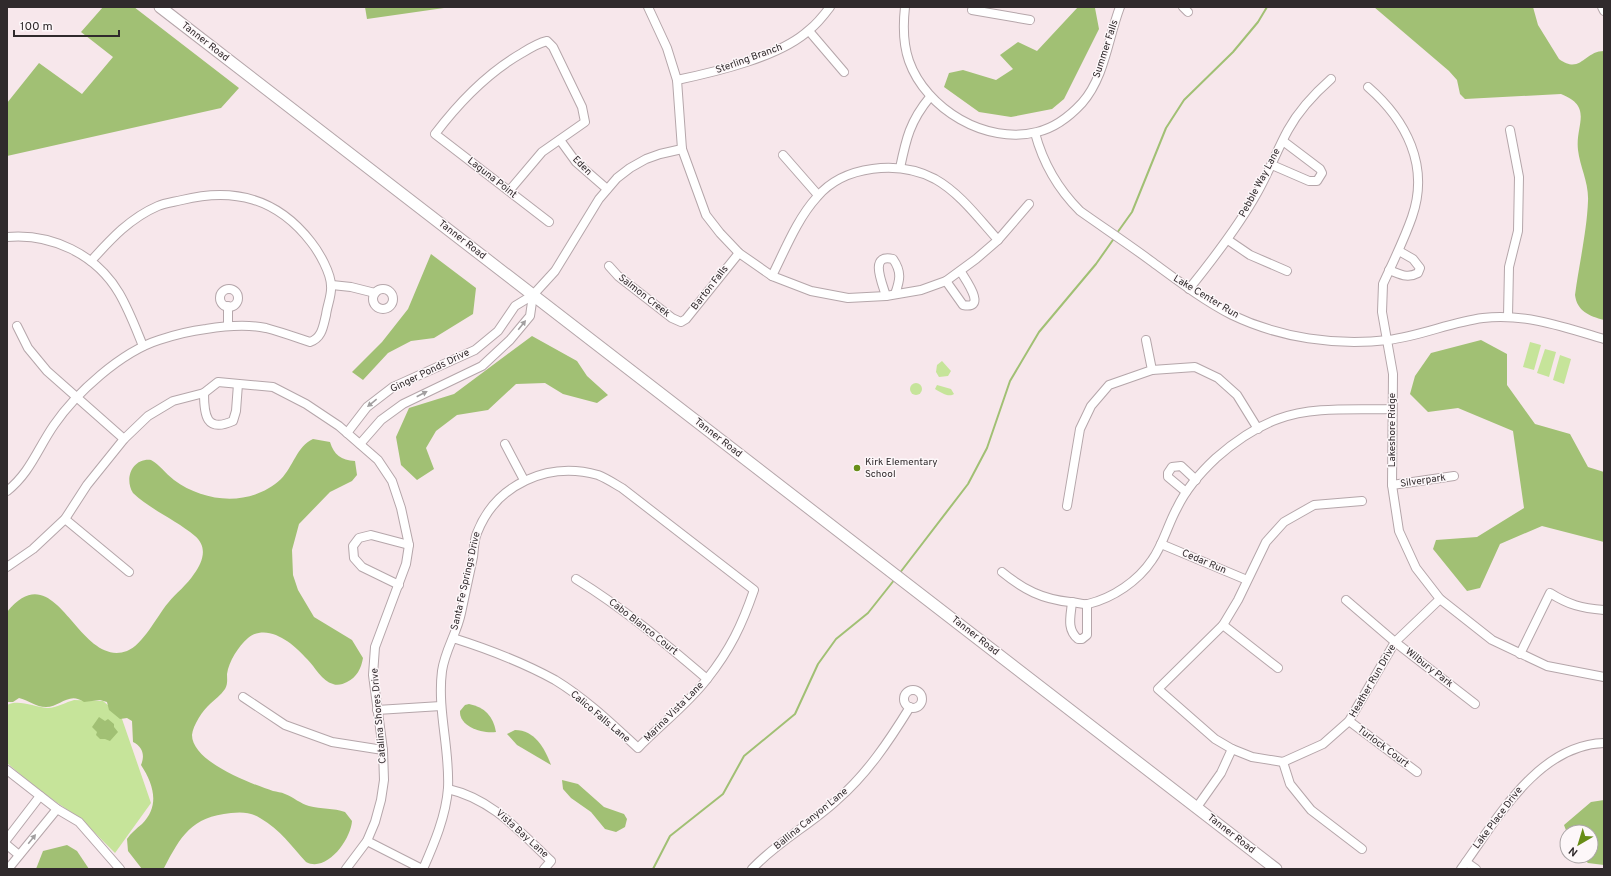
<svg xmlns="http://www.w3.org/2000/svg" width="1611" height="876" font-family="Overpass,sans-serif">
  <rect width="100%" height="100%" fill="#f7e7eb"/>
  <!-- green -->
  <g fill="#c6e49a">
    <polygon points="1530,342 1541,345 1534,370 1523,367"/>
    <polygon points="1545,349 1556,352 1549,377 1537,373"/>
    <polygon points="1560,355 1571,359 1564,384 1553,380"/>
    <polygon points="942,361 951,371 948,376 939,377 936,372 937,365"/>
    <circle cx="916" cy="389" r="6"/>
    <path d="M 937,385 L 951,389 L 954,394 C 949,398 940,392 935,389 Z"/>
    <path d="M 74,700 L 103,701 L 121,716 L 151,803 L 115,853 L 82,820 L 39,790 L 7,763 L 7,705 C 19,699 34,707 47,708 C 54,709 66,702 74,700 Z"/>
  </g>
  <!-- water -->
  <g fill="#a1c074">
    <polygon points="103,7 134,7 239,88 221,108 7,156 7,103 39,63 82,94 113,57 81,32"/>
    <polygon points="365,7 451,7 367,19"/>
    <polygon points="1078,7 1095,8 1099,29 1064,99 1052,109 1011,117 979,112 944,87 949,73 963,70 996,80 1013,69 1000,55 1018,42 1037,51"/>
    <path d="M 1374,7 L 1533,7 L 1538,25 L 1559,59 C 1581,75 1584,51 1604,51 L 1604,320 C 1589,316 1577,311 1575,295 C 1579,265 1587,230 1588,201 C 1589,183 1580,167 1578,150 C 1575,125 1594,107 1561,94 L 1465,99 L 1460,94 L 1457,80 L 1449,71 Z"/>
    <polygon points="431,254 476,288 473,314 434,338 411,341 388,353 363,380 352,372 382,342 408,309"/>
    <polygon points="532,336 577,361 587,376 608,395 597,403 563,394 545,383 516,384 488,410 457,415 436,431 426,448 434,469 417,480 401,465 396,437 409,408 454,394"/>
    <polygon points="1481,340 1507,354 1507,385 1535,424 1570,434 1588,467 1604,472 1604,542 1542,526 1500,544 1480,588 1467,591 1433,549 1436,540 1477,537 1524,508 1513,431 1458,408 1428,412 1410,394 1415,376 1431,353"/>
    <path d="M 313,439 L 330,442 C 334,455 341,460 355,461 L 357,475 L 352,481 L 330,492 L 299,524 L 292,550 L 293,575 L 298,590 L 314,617 L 352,640 L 363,658 C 361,669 357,677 347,682 C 343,684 338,686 333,684 C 322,681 315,667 307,659 C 294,644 268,622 248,638 C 238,647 229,661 227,674 C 227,679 228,684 225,689 C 221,695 215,699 210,704 C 203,710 193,725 192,735 C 192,762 252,784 273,791 C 277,792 281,792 285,794 C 293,797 301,804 309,806 C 321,809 334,808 345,812 L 352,821 C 351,839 327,873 306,862 C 291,846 281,830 260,818 C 251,812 241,812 231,813 C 191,817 181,836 164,868 L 142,869 L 128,851 L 127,839 C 131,833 136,829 142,824 C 160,806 154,785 141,765 C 145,755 143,747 133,742 L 132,721 L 127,718 L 120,719 L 109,710 L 107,702 L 100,700 L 84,702 C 69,691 60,707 46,707 C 36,707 28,700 19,698 L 13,702 L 7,702 L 7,612 C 57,551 77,669 127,651 C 143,645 157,616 168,603 C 176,593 187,585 194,574 C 203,562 208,547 195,536 C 176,520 151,510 133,493 C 124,479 132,458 151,460 C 160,465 165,473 174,480 C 205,503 251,507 281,479 C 293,467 297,446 313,439 Z"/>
    <path d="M 469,704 C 485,707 493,716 496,732 C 483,734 459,727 460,711 L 465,705 Z"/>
    <polygon points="99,717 105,721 108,719 114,724 114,727 118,732 110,741 105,739 100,739 96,735 97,732 92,727"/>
    <path d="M 515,730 C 535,730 545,749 551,765 L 517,745 L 507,734 Z"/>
    <polygon points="562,780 578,784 604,807 624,814 627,819 625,827 616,832 605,829 591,812 571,798 563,789"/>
    <polygon points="1604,800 1604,865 1588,863 1581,856 1591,856 1591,832 1567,833 1564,825 1591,802"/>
    <polygon points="67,845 77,851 89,869 36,869 43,851"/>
  </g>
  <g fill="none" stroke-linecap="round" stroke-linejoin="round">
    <!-- stream -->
    <g stroke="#a1c074" stroke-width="2">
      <polyline points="1117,233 1132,212 1166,128 1184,100 1233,52 1258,22 1267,7"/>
      <polyline points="899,574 968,484 987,448 1010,381 1039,332 1096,264 1115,237"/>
      <polyline points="653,869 670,836 723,794 744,756 795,714 818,664 836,639 868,613 895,579"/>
    </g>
    <defs>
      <g id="street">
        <polyline points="648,7 667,48 677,80 682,149 706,215 720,233 739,253 772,276 811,291 848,298 886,296 921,290 946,281 976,259 998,240 1029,204"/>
        <path d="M 905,7 C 903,25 903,44 909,61 C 926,109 986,145 1037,132 C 1054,128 1070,116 1082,103 C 1105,77 1108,38 1120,7"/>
        <polyline points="973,7 972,10 1030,20"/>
        <polyline points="1183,7 1188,12"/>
        <polyline points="1602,7 1604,11"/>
        <polyline points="809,31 844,72"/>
        <path d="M 677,80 C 715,72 780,57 809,30 C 817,24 824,15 830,7"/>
        <path d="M 1368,87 C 1406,120 1430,166 1412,217 C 1404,240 1393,262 1383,284 L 1382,312 L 1393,374 L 1392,485 L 1399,531 L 1416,568 L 1440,599 L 1492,640 L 1547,666 L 1604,677"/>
        <path d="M 1035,133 C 1043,163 1058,189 1080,211 C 1104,228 1128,244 1151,261 C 1177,280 1203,300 1232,315 C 1280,338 1336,346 1388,340 C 1421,336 1451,322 1483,318 C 1525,313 1564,327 1604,339"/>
        <polyline points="560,140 576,162 607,189"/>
        <polyline points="783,155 818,195"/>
        <polyline points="1272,165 1309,181 1317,181 1322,173 1320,169 1283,141"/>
        <path d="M 900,168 C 906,139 910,121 930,97"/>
        <path d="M 509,191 L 542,152 L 585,122 L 582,107 L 553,47 L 547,41 C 538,43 530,48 522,53 C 487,73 460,101 435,134 L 549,222"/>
        <path d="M 7,237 C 51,233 96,254 119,293 C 129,310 136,329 143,346"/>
        <polyline points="1228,240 1250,255 1287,271"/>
        <polyline points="609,266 618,276 672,318 681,322 686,319 739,253"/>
        <path d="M 1389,270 C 1400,274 1407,279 1418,273 L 1420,268 L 1413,259 L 1399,251"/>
        <path d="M 772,276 C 785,250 797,219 817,197 C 844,165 899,160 935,179 C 960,193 979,219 998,240"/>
        <path d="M 946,281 L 963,305 C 988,310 965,279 961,272"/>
        <polyline points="332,285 351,287 375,293"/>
        <circle cx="383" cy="299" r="10"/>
        <path d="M 1189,289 C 1214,258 1238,227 1257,193 C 1269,172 1277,150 1288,130 C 1299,110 1314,94 1331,79"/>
        <circle cx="229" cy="298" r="9"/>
        <path d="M 886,296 C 883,285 868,253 893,259 C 902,272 900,280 895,294"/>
        <polyline points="228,306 228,325"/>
        <polyline points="1508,316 1509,267 1518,231 1519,177 1510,130"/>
        <polyline points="17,326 28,348 47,371 124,439"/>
        <polyline points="1146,340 1152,370"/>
        <path d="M 204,393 C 204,415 206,433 233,421 L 236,411 L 238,384"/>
        <polyline points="347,433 367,407 393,387 475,350 498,331 515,306 533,295 555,271 599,199 617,178 630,168 646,159 660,154 682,149"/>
        <polyline points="360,444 381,420 403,404 482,366 510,340 530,316 533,295"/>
        <polyline points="505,444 524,480"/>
        <polyline points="1392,485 1454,476"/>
        <path d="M 7,491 C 30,473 38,448 54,425 C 76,393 121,352 159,340 C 174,335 190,331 206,329 C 225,326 246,324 266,328 C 281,332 295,337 310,342 C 322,338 323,327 326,315 C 327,306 332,295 331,286 C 331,273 319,252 311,242 C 277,198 234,187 182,200 C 174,202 165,203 158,206 C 130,218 111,239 91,261"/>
        <polyline points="1186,492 1168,477 1168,473 1172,467 1181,466 1196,480"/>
        <polyline points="1362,501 1314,505 1284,522 1266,542 1238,600 1223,625 1158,689 1215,739 1232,749 1252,757 1283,762 1323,744 1349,721 1395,642 1440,599"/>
        <polyline points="1067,506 1080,429 1091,406 1109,385 1152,370 1195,367 1218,378 1237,395 1258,429"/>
        <polyline points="65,519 129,572"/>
        <polyline points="1161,544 1247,580"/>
        <polyline points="7,567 33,549 65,519 87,485 124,439 148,416 173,401 204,393 218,382 273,387 306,404 339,426 378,460 392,481 401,508 409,545 406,564 375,647 373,675 383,750 384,780 381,800 375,822 367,841 346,869"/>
        <path d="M 1002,572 C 1024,590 1042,599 1070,602 C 1076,602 1083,605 1088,604 C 1113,598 1138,581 1152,560 C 1163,545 1168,524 1177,508 C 1186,489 1201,472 1216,458 C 1233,443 1256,427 1278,419 C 1313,406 1355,410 1392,409"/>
        <path d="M 576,579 C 623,608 665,643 707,679"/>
        <polyline points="399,585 362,567 354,558 353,546 359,538 371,535 409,545"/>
        <polyline points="1346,600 1395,642 1475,704"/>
        <path d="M 1072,602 C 1071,615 1066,629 1078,639 L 1082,639 L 1087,635 L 1087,604"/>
        <polyline points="1223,625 1278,668"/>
        <path d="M 1520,654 L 1550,593 C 1569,605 1581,608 1604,610"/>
        <circle cx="913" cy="699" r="9"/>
        <polyline points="243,697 285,725 332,742 383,750"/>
        <polyline points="377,710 441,706"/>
        <polyline points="1349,721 1417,772"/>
        <polyline points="1283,762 1290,784 1311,810 1362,849"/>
        <polyline points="7,770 57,809 79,822 120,869"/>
        <path d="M 448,789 C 492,799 519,831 551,861 L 544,869"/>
        <polyline points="1197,807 1221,773 1232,749"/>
        <polyline points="7,839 40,796"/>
        <polyline points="367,841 422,869"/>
        <polyline points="7,845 19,855"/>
        <polyline points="1466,862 1476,869"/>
        <polyline points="8,869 57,809"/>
        <path d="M 423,869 C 434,844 446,816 448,788 C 450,749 437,710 442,671 C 445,650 457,633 461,613 C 465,595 469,576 473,557 C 474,549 474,540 477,533 C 496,484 548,461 598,475 C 606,478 615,484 622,488 L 754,590 C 742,625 730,650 707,679 C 687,705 660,725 638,748 C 612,724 586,699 555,680 C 522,662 488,649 453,638"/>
        <path d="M 752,869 C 777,842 810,825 837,800 C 867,774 889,741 910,707"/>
        <path d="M 1461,869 C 1496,821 1537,745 1604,743"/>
      </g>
      <polyline id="secondary" points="160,7 1276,869"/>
    </defs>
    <!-- street casing -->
    <use href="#street" stroke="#b5a6aa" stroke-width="10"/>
    <!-- secondary casing -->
    <use href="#secondary" stroke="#b5a6aa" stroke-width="13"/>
    <!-- street -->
    <use href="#street" stroke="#fff" stroke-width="8"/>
    <!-- secondary -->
    <use href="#secondary" stroke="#fff" stroke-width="11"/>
  </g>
  <!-- one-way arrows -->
  <defs><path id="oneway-solid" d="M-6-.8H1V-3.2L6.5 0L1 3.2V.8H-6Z"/></defs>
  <g fill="#a29fa0">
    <use href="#oneway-solid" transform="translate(522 325) rotate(-51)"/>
    <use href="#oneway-solid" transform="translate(422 394) rotate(-27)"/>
    <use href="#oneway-solid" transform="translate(372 403) rotate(141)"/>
    <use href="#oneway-solid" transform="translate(32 839) rotate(-51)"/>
  </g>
  <!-- markers -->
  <circle fill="#688d17" stroke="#fdf7f9" stroke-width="1.5" cx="857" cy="468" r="4"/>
  <g text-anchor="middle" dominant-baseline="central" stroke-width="3" stroke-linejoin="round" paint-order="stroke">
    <!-- street labels -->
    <g font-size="10" fill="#302a2c" stroke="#fdf7f9">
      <text transform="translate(205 42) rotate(38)">Tanner Road</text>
      <text transform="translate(1106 49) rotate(-72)">Summer Falls</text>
      <text transform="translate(749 59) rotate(-20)">Sterling Branch</text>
      <text transform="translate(582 166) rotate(45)">Eden</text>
      <text transform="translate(492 178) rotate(38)">Laguna Point</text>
      <text transform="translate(1260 183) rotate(-62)">Pebble Way Lane</text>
      <text transform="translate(462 240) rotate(38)">Tanner Road</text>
      <text transform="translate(710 288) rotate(-52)">Barton Falls</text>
      <text transform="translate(644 296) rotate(38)">Salmon Creek</text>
      <text transform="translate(1206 297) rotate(31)">Lake Center Run</text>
      <text transform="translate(430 371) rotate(-26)">Ginger Ponds Drive</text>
      <text transform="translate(1392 430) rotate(-90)">Lakeshore Ridge</text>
      <text transform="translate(718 438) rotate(38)">Tanner Road</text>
      <text transform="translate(1423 481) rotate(-8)">Silverpark</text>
      <text transform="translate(1204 562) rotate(23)">Cedar Run</text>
      <text transform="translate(466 581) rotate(-77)">Santa Fe Springs Drive</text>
      <text transform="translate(643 627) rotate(38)">Cabo Blanco Court</text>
      <text transform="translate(975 636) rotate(38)">Tanner Road</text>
      <text transform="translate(1429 668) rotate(38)">Wilbury Park</text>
      <text transform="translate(1373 681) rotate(-60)">Heather Run Drive</text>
      <text transform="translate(674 712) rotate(-45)">Marina Vista Lane</text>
      <text transform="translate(379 716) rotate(-95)">Catalina Shores Drive</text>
      <text transform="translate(600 717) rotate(40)">Calico Falls Lane</text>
      <text transform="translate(1383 747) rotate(37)">Turlock Court</text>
      <text transform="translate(1498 818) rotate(-53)">Lake Place Drive</text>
      <text transform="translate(811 819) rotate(-39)">Ballina Canyon Lane</text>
      <text transform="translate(522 834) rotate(42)">Vista Bay Lane</text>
      <text transform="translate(1231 834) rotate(38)">Tanner Road</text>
    </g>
    <!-- poi labels -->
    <g font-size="10" fill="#302a2c" stroke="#fdf7f9" text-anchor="start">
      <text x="865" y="462">Kirk Elementary<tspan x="865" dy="12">School</tspan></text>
    </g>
  </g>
  <!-- border -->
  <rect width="1611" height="876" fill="none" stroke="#302a2c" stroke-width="16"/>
  <!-- north arrow -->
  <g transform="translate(1579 844) rotate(218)"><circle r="19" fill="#fdf7f9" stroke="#aba5a7"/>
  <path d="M0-3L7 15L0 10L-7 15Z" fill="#688d17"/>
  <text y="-6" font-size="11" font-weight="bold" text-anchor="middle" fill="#302a2c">N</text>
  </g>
  <!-- scale -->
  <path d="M14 30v6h105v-6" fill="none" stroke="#302a2c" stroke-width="2"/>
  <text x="20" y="30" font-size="12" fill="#302a2c" stroke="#fdf7f9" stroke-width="3" paint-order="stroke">100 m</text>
</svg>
